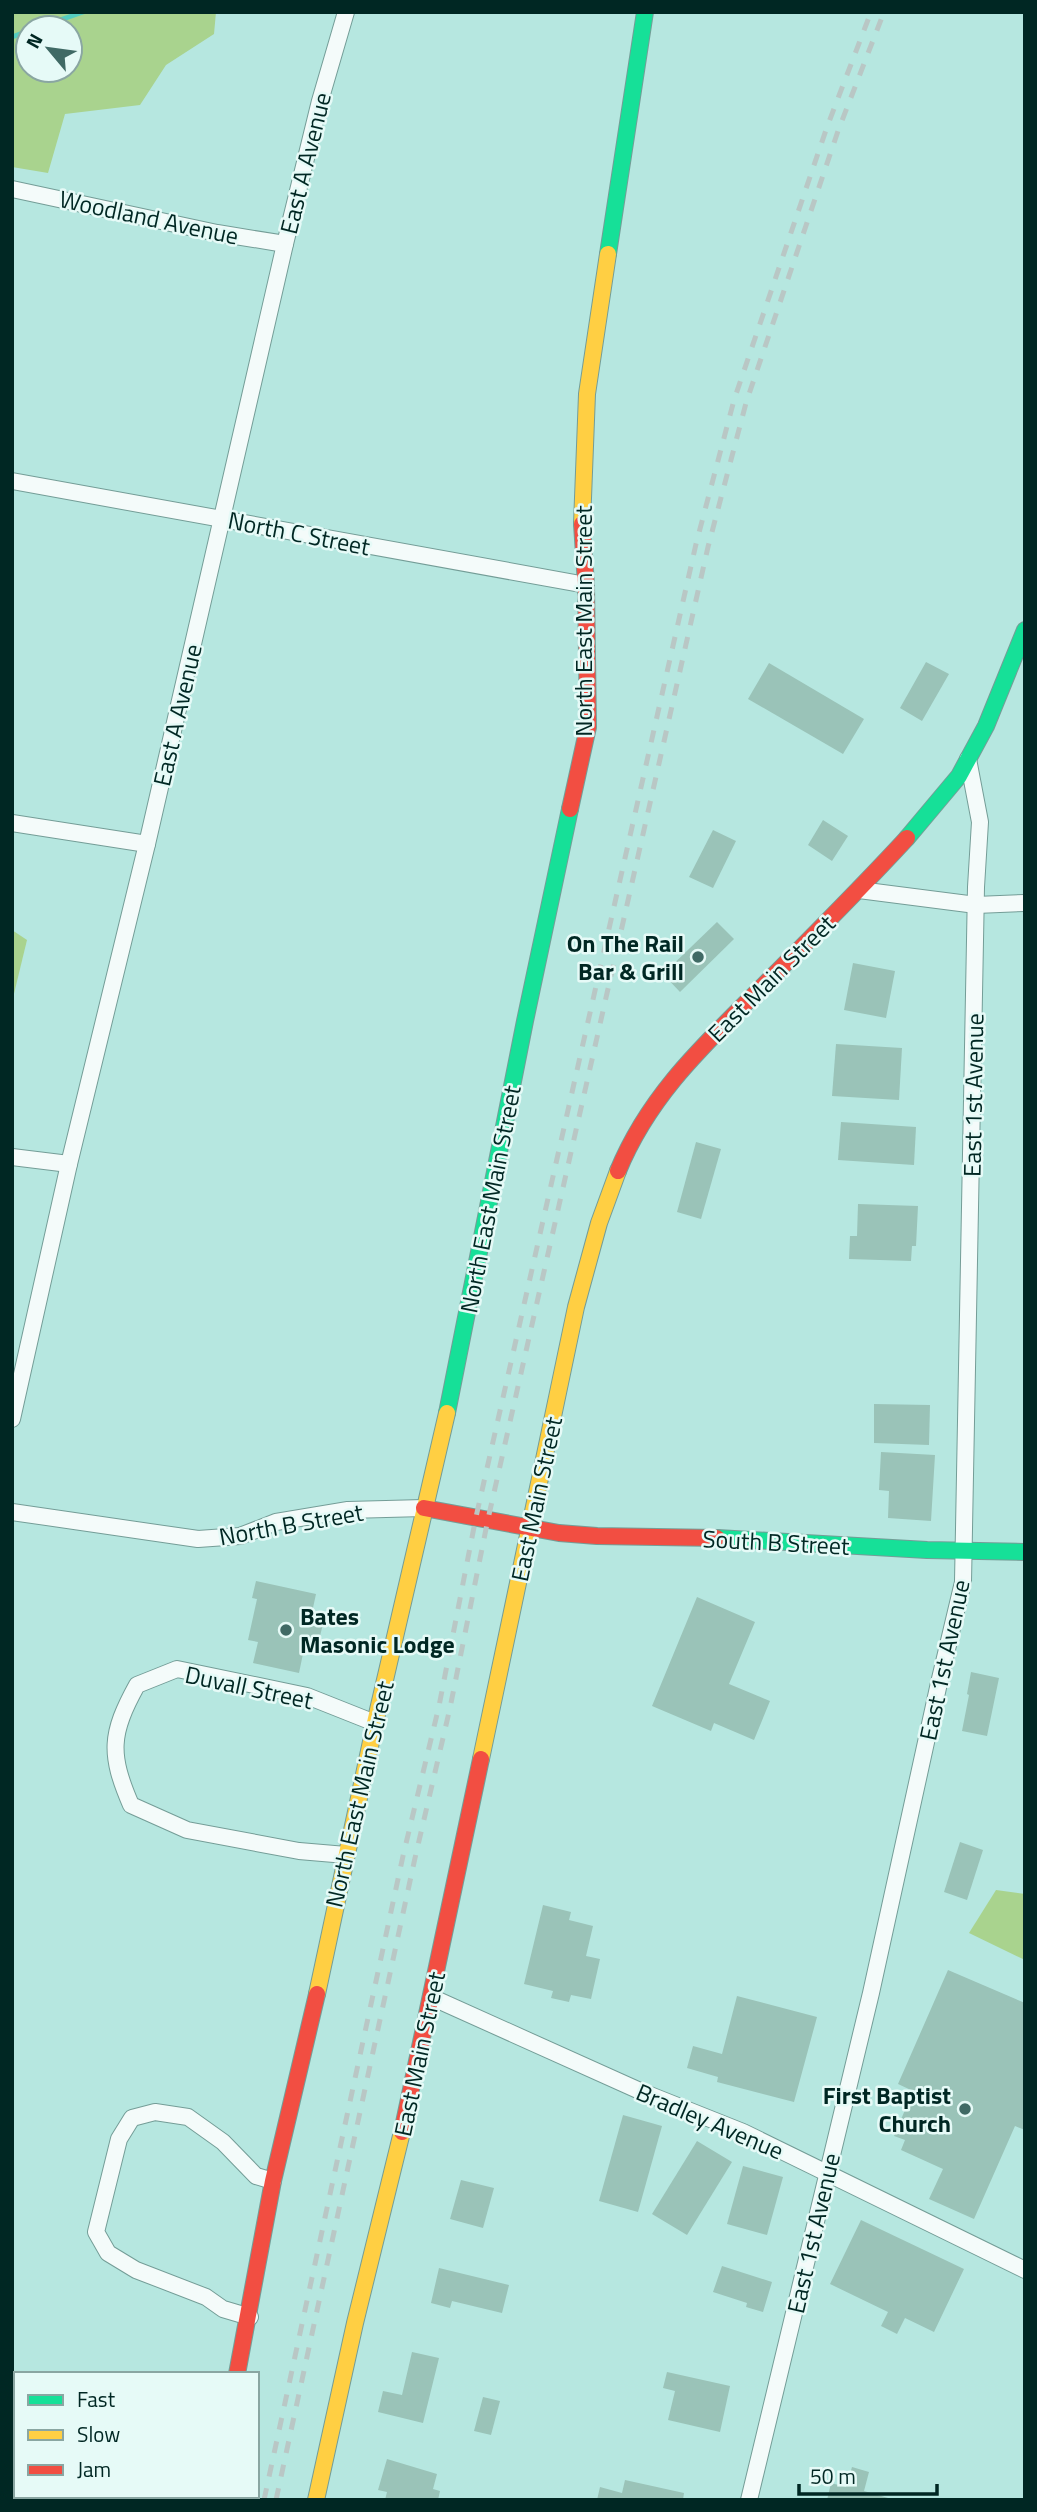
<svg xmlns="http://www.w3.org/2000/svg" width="1037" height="2512" font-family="'Titillium Web',sans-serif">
  <rect width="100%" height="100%" fill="#b6e7e0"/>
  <!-- forest -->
  <g fill="#a9d38e" fill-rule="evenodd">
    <path d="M 12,12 L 216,12 L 214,34 L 166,65 L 140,105 L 65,114 L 48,173 L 12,167 ZM 28,28 L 70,28 L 70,70 L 28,70 Z"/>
    <polygon points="12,930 27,940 12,1002"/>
    <polygon points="996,1890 1025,1894 1025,1960 969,1933"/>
  </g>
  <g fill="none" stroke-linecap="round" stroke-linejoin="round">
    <!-- stream -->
    <g stroke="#55cdc0" stroke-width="5">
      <polyline points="37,28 83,12"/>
      <polyline points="12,37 28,31"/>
    </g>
  </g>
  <!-- building -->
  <g fill="#9ac3b8">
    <polygon points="926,662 949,674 922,721 900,708"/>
    <polygon points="769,663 864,719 843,754 748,699"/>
    <polygon points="823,820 848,836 832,861 808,845"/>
    <polygon points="713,830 736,841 713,888 689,877"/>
    <polygon points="717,922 734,939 680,992 663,974"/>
    <polygon points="853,963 895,971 886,1018 844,1010"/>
    <polygon points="836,1044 902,1048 899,1100 832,1096"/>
    <polygon points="841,1122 916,1127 914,1165 838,1160"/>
    <polygon points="696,1142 721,1149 701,1219 677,1212"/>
    <polygon points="858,1204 918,1206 916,1246 912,1246 911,1261 849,1259 850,1236 857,1236"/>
    <polygon points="874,1404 930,1405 929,1445 874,1443"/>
    <polygon points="881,1452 935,1455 931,1521 888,1518 889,1491 879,1490"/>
    <polygon points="256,1581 316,1594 311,1617 324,1620 316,1652 304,1649 299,1673 253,1663 258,1642 248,1640 257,1599 252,1598"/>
    <polygon points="697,1597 755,1622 729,1684 770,1701 754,1740 714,1723 711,1731 652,1706"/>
    <polygon points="971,1672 999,1678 987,1736 962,1731 969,1695 967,1694"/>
    <polygon points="960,1842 983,1850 967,1900 944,1892"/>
    <polygon points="543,1905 571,1912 569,1920 593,1926 586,1956 600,1959 591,1999 571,1995 569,2002 551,1998 553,1991 524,1984"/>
    <polygon points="948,1970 1025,2003 1025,2130 1015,2126 974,2219 929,2199 943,2169 901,2150 905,2140 894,2136 913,2091 898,2084"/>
    <polygon points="737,1996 817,2017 794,2102 717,2082 718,2077 687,2068 693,2046 722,2054"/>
    <polygon points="623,2115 662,2126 638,2212 599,2201"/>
    <polygon points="697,2141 732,2162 687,2235 652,2214"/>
    <polygon points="743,2166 783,2177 767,2235 727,2224"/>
    <polygon points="461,2180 494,2188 483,2228 450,2219"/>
    <polygon points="861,2220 964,2269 934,2332 905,2318 897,2334 881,2326 888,2312 830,2284"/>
    <polygon points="722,2266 772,2282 763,2312 746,2307 747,2303 713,2292"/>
    <polygon points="439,2268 509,2285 502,2313 452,2301 450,2308 431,2303"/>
    <polygon points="412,2352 439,2358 423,2423 378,2412 383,2391 402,2395"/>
    <polygon points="667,2372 730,2386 720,2432 668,2420 675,2391 663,2388"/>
    <polygon points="483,2397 500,2401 491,2435 474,2431"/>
    <polygon points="387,2459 437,2474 433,2489 440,2491 438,2500 385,2500 387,2492 378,2490"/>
    <polygon points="852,2467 869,2472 864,2491 895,2500 827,2500 831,2483 846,2487"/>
    <polygon points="625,2480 684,2493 683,2500 597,2500 600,2487 622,2493"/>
    <polygon points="65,2496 140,2496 150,2499 64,2500"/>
  </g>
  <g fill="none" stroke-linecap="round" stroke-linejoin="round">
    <defs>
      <g id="street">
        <polyline points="12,189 217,233 285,244"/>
        <polyline points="12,481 586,585"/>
        <polyline points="12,823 147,844"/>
        <polyline points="859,890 976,905 1025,903"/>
        <polyline points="12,1157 69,1164"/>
        <polyline points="12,1419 69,1164 147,844 285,244 320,101 346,12"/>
        <polyline points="12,1512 198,1539 240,1536 276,1522 348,1510 424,1508"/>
        <path d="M 346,1855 L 299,1851 L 187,1830 L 131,1805 C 109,1754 110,1734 137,1685 L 177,1669 L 307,1696 L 375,1723"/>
        <polyline points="431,1997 640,2091 743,2132 1025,2270"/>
        <polyline points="250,2317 223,2309 206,2297 136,2270 108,2253 96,2232 119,2139 132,2118 155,2112 188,2117 223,2142 256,2176 273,2181"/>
        <polyline points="749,2500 871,1993 939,1683 963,1582 976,887 980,822 968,759"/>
      </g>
      <g id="fast">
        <polyline points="608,254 645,12"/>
        <polyline points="907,838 959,776 986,726 1025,630"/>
        <polyline points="447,1413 525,1021 570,809"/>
        <polyline points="717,1538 927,1550 1025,1552"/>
      </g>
      <g id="slow">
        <polyline points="582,524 587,394 608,254"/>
        <polyline points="481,1759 576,1307 599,1223 618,1171"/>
        <polyline points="317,1994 375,1723 447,1413"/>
        <polyline points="316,2500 355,2323 402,2132"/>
      </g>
      <g id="jam">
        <polyline points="570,809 588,727 586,585 582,524"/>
        <path d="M 618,1171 C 650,1093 707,1042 765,984 C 813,936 861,888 907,838"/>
        <polyline points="424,1508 559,1533 597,1536 717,1538"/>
        <polyline points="402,2132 481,1759"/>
        <polyline points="237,2374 273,2181 317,1994"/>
        <polyline points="209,2500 210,2496"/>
      </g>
    </defs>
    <!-- street casing -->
    <use href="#street" stroke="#749d97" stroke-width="18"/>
    <!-- fast casing -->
    <use href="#fast" stroke="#749d97" stroke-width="18"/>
    <!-- slow casing -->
    <use href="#slow" stroke="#749d97" stroke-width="18"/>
    <!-- jam casing -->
    <use href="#jam" stroke="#749d97" stroke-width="18"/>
    <!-- street -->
    <use href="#street" stroke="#f4fbfa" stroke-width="16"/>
    <!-- fast -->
    <use href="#fast" stroke="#16e098" stroke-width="16"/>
    <!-- slow -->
    <use href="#slow" stroke="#ffcf43" stroke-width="16"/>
    <!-- jam -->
    <use href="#jam" stroke="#f24e42" stroke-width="16"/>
    <!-- rail -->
    <g stroke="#b9c7c5" stroke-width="5" stroke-dasharray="12 12" stroke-linecap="butt">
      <polyline points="264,2500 403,1856 439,1706 476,1517 696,544 734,400 827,127 871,12"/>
      <polyline points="276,2500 415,1858 450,1708 488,1519 708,547 746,403 838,131 884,12"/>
    </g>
  </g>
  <!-- markers -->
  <g fill="#406a65" stroke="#e6faf7" stroke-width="2.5">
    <circle cx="698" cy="957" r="7"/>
    <circle cx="286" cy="1630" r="7"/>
    <circle cx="965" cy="2109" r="7"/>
  </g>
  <g text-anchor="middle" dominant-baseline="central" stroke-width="5" stroke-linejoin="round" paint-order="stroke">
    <!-- street labels -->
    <g font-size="24" fill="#002723" stroke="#e6faf7">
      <text transform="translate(305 163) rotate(-76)">East A Avenue</text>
      <text transform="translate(149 217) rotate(12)">Woodland Avenue</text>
      <text transform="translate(299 533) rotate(11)">North C Street</text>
      <text transform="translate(583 621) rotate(-90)">North East Main Street</text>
      <text transform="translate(177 715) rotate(-77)">East A Avenue</text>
      <text transform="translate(771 978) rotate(-45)">East Main Street</text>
      <text transform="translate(973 1095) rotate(-89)">East 1st Avenue</text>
      <text transform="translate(490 1199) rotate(-79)">North East Main Street</text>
      <text transform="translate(536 1499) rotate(-78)">East Main Street</text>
      <text transform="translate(291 1524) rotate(-10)">North B Street</text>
      <text transform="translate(776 1542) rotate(3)">South B Street</text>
      <text transform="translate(944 1660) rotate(-78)">East 1st Avenue</text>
      <text transform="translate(249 1687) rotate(12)">Duvall Street</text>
      <text transform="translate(359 1794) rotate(-77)">North East Main Street</text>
      <text transform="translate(419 2054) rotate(-78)">East Main Street</text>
      <text transform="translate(710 2121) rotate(23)">Bradley Avenue</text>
      <text transform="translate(813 2233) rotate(-77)">East 1st Avenue</text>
    </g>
    <!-- poi labels -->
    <g font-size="24" font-weight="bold" fill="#002723" stroke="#e6faf7" text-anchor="end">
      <text x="684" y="943">On The Rail<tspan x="684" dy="28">Bar &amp; Grill</tspan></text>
      <text x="300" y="1616" text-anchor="start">Bates<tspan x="300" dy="28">Masonic Lodge</tspan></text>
      <text x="951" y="2095">First Baptist<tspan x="951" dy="28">Church</tspan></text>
    </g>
  </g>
  <!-- border -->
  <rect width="1037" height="2512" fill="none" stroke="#002723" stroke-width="28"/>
  <!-- legend -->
  <rect x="14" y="2372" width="245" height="126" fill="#e6faf7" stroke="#8aa6a2" stroke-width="2"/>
  <rect x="28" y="2395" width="35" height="10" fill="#16e098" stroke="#8aa6a2" stroke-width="2"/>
  <text x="77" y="2407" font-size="21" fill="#002723">Fast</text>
  <rect x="28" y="2430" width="35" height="10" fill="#ffcf43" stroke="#8aa6a2" stroke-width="2"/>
  <text x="77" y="2442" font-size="21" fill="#002723">Slow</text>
  <rect x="28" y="2465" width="35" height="10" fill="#f24e42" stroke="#8aa6a2" stroke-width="2"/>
  <text x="77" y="2477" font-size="21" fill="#002723">Jam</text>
  <!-- north arrow -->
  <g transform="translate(49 49) rotate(299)"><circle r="33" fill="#e6faf7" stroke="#8aa6a2" stroke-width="2"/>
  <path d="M0-5L12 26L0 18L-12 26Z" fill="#406a65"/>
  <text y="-10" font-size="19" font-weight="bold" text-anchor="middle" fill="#002723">N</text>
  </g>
  <!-- scale -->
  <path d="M799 2484v10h138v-10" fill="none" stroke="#002723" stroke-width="3.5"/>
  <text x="810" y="2484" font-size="21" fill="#002723" stroke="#e6faf7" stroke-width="5" paint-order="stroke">50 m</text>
</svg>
